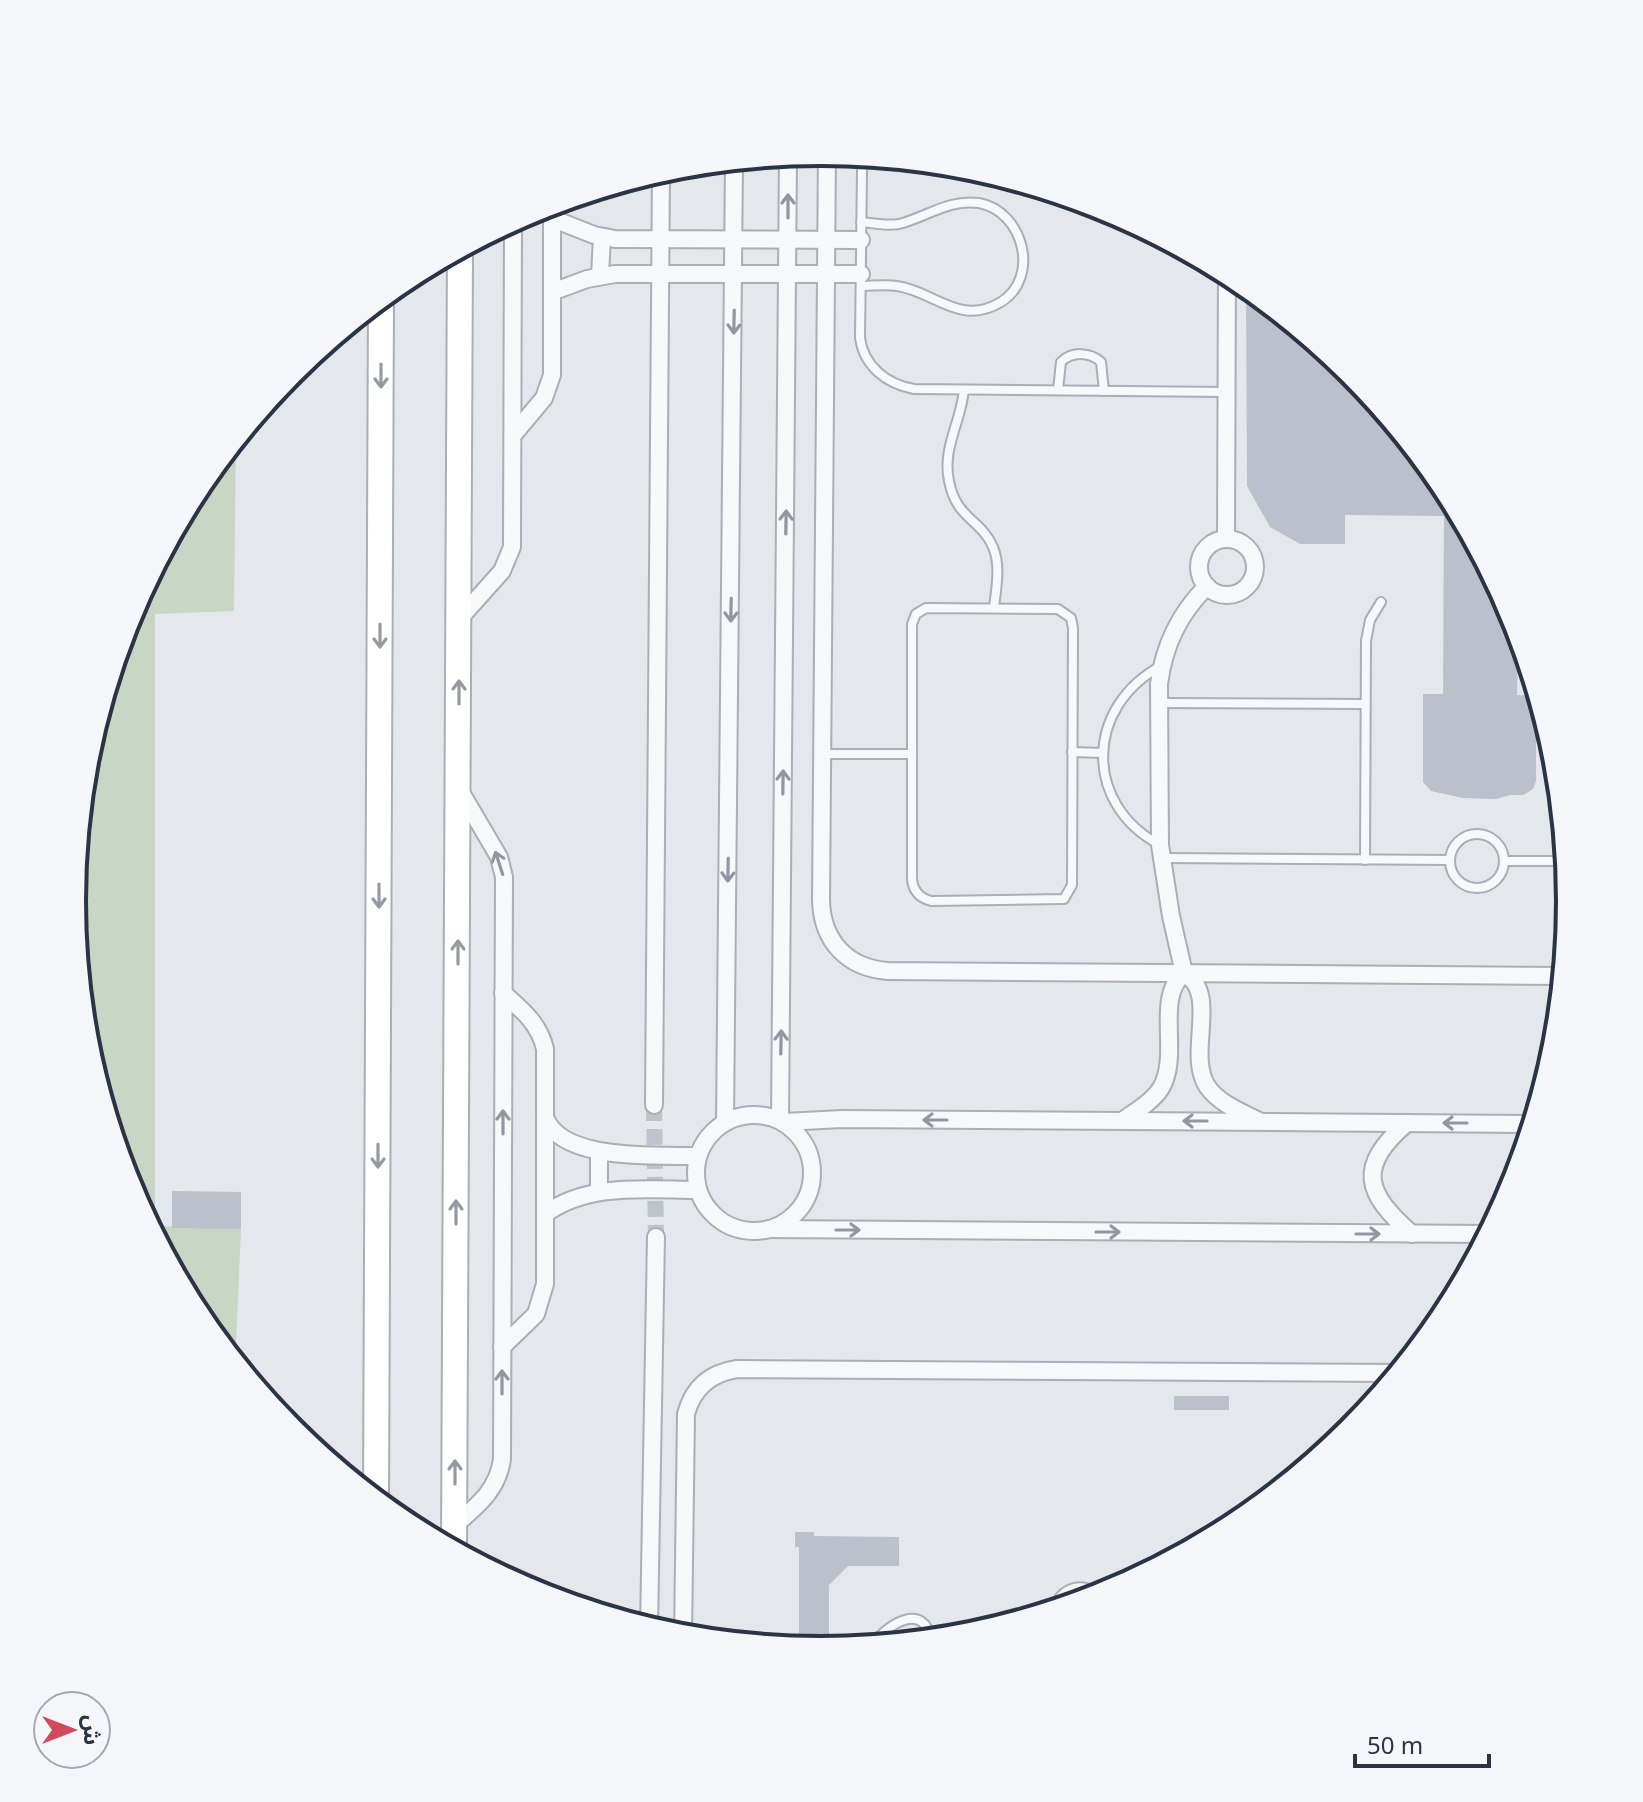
<svg xmlns="http://www.w3.org/2000/svg" width="1643" height="1802" font-family="'Noto Sans','Noto Sans Arabic',sans-serif">
  <rect width="100%" height="100%" fill="#e4e7ec"/>
  <!-- green -->
  <polygon fill="#c9d6c5" points="236,439 234,611 155,614 155,1226 241,1229 236,1344 220,1344 198,1317 129,1187 86,1047 72,901 86,754 129,614 199,484"/>
  <!-- building -->
  <g fill="#bbc0ca">
    <polygon points="1246,285 1352,371 1445,485 1514,615 1518,628 1517,695 1536,696 1536,781 1533,789 1523,795 1510,795 1496,799 1463,798 1431,791 1423,782 1423,694 1443,694 1444,516 1345,515 1345,544 1300,544 1270,527 1247,486"/>
    <polygon points="172,1191 241,1192 241,1229 172,1228"/>
    <rect x="1174" y="1396" width="55" height="14"/>
    <polygon points="795,1532 814,1532 814,1536 899,1537 899,1566 848,1566 829,1585 829,1634 799,1634 799,1547 795,1547"/>
  </g>
  <g fill="none" stroke-linecap="round" stroke-linejoin="round">
    <!-- street-tunnel -->
    <polyline stroke="#bfc3cb" stroke-width="16" stroke-dasharray="16 8" stroke-linecap="butt" points="654,1105 656,1237"/>
    <defs>
      <g id="lane">
        <path d="M 865,156 L 862,171 L 860,338 C 864,366 886,384 914,389 L 1226,392"/>
        <path d="M 861,286 C 872,286 885,284 897,286 C 934,291 960,327 1001,302 C 1041,277 1023,211 979,203 C 951,199 929,215 903,223 C 891,227 874,223 861,222"/>
        <path d="M 964,390 C 961,422 942,448 949,481 C 956,519 981,519 993,547 C 1001,566 996,588 994,608"/>
        <path d="M 1058,390 L 1061,362 C 1072,351 1090,352 1101,362 L 1104,391"/>
        <path d="M 926,608 L 1058,609 L 1071,618 L 1073,628 L 1072,885 L 1064,899 L 931,901 C 920,898 913,891 912,879 L 912,624 L 916,614 Z"/>
        <polyline points="1159,703 1364,704"/>
        <polyline points="1072,752 1103,753"/>
        <polyline points="822,754 912,754"/>
        <circle cx="1477" cy="861" r="27"/>
        <path d="M 1160,845 C 1083,804 1085,707 1161,666"/>
        <polyline points="1163,858 1450,860"/>
        <polyline points="1365,860 1366,641 1370,620 1381,602"/>
        <polyline points="1504,861 1567,861"/>
        <path d="M 1054,1610 C 1060,1587 1083,1580 1100,1596"/>
        <path d="M 873,1645 C 886,1624 925,1601 931,1640"/>
      </g>
      <g id="street">
        <path d="M 827,152 L 821,900 C 822,941 847,968 888,971 L 1564,976"/>
        <polyline points="551,218 594,235 615,239 861,240"/>
        <polyline points="600,275 602,237"/>
        <polyline points="552,292 587,279 615,274 861,274"/>
        <polyline points="513,435 544,398 552,375 552,203"/>
        <polyline points="1226,539 1227,272"/>
        <circle cx="1227" cy="567" r="28"/>
        <path d="M 1207,586 C 1179,614 1164,645 1159,684 L 1160,845 L 1171,916 L 1184,973 C 1220,993 1186,1053 1207,1086 C 1218,1103 1241,1112 1259,1121"/>
        <polyline points="460,618 502,571 512,547 513,220"/>
        <polyline points="654,1105 661,170"/>
        <circle cx="754" cy="1173" r="58"/>
        <path d="M 545,1117 C 561,1162 658,1155 698,1156"/>
        <polyline points="780,1120 788,155"/>
        <path d="M 1122,1121 C 1136,1111 1152,1102 1161,1088 C 1181,1054 1154,998 1184,973"/>
        <polyline points="725,1122 734,160"/>
        <polyline points="784,1122 842,1119 1533,1124"/>
        <path d="M 1407,1123 C 1356,1166 1365,1194 1412,1234"/>
        <polyline points="599,1191 599,1152"/>
        <path d="M 545,1214 C 589,1182 647,1190 698,1190"/>
        <polyline points="770,1229 1489,1234"/>
        <path d="M 502,1347 L 536,1314 L 545,1284 L 545,1049 C 539,1023 522,1010 503,993"/>
        <path d="M 454,1526 C 477,1506 498,1490 502,1459 L 504,877 L 499,857 L 459,789"/>
        <polyline points="649,1628 656,1237"/>
        <path d="M 683,1637 L 686,1414 C 693,1388 710,1373 737,1369 L 1399,1373"/>
      </g>
      <g id="secondary">
        <polyline points="376,1501 381,298"/>
        <polyline points="454,1550 460,248"/>
      </g>
    </defs>
    <!-- lane casing -->
    <use href="#lane" stroke="#a9aeb7" stroke-width="12"/>
    <!-- street casing -->
    <use href="#street" stroke="#a9aeb7" stroke-width="20"/>
    <!-- secondary casing -->
    <use href="#secondary" stroke="#a9aeb7" stroke-width="28"/>
    <!-- lane -->
    <use href="#lane" stroke="#f7f8fa" stroke-width="8"/>
    <!-- street -->
    <use href="#street" stroke="#f7f8fa" stroke-width="16"/>
    <!-- secondary -->
    <use href="#secondary" stroke="#fff" stroke-width="24"/>
  </g>
  <!-- one-way arrows -->
  <defs><path id="oneway-shaft" d="M-6 0H5M1.5-3L5.5 0L1.5 3" fill="none" stroke-width="1.6" stroke-linecap="round" stroke-linejoin="round" transform="scale(2)"/></defs>
  <g stroke="#9196a0">
    <use href="#oneway-shaft" transform="translate(788 206) rotate(-90)"/>
    <use href="#oneway-shaft" transform="translate(734 322) rotate(91)"/>
    <use href="#oneway-shaft" transform="translate(786 522) rotate(-89)"/>
    <use href="#oneway-shaft" transform="translate(731 610) rotate(91)"/>
    <use href="#oneway-shaft" transform="translate(783 782) rotate(-89)"/>
    <use href="#oneway-shaft" transform="translate(499 863) rotate(-108)"/>
    <use href="#oneway-shaft" transform="translate(728 870) rotate(91)"/>
    <use href="#oneway-shaft" transform="translate(781 1042) rotate(-89)"/>
    <use href="#oneway-shaft" transform="translate(935 1120) rotate(-180)"/>
    <use href="#oneway-shaft" transform="translate(1195 1121) rotate(-180)"/>
    <use href="#oneway-shaft" transform="translate(503 1122) rotate(-90)"/>
    <use href="#oneway-shaft" transform="translate(1455 1123) rotate(-180)"/>
    <use href="#oneway-shaft" transform="translate(848 1230)"/>
    <use href="#oneway-shaft" transform="translate(1108 1232)"/>
    <use href="#oneway-shaft" transform="translate(1368 1234)"/>
    <use href="#oneway-shaft" transform="translate(502 1382) rotate(-90)"/>
  </g>
  <g stroke="#959aa2">
    <use href="#oneway-shaft" transform="translate(381 376) rotate(90)"/>
    <use href="#oneway-shaft" transform="translate(380 636) rotate(90)"/>
    <use href="#oneway-shaft" transform="translate(459 692) rotate(-90)"/>
    <use href="#oneway-shaft" transform="translate(379 896) rotate(90)"/>
    <use href="#oneway-shaft" transform="translate(458 952) rotate(-90)"/>
    <use href="#oneway-shaft" transform="translate(378 1156) rotate(90)"/>
    <use href="#oneway-shaft" transform="translate(456 1212) rotate(-90)"/>
    <use href="#oneway-shaft" transform="translate(455 1472) rotate(-90)"/>
  </g>
  <!-- crop -->
  <path d="M0 0H1643V1802H0ZM86 901a735 735 0 1 1 1470 0a735 735 0 1 1-1470 0Z" fill="#f4f6f9" fill-rule="evenodd"/>
  <path fill="none" stroke="#2b3445" stroke-width="4" d="M86 901a735 735 0 1 1 1470 0a735 735 0 1 1-1470 0Z"/>
  <!-- north arrow -->
  <g transform="translate(72 1730) rotate(90)"><circle r="38" fill="#f4f6f9" stroke="#a4a8b1" stroke-width="2"/>
  <path d="M0-6L14 30L0 20L-14 30Z" fill="#d1495b"/>
  <text y="-12" font-size="22" font-weight="bold" text-anchor="middle" fill="#2b3445">ش</text>
  </g>
  <!-- scale -->
  <path d="M1355 1754v12h134v-12" fill="none" stroke="#2b3445" stroke-width="4"/>
  <text x="1367" y="1754" font-size="24" fill="#2b3445" stroke="#f4f6f9" stroke-width="6" paint-order="stroke">50 m</text>
</svg>
